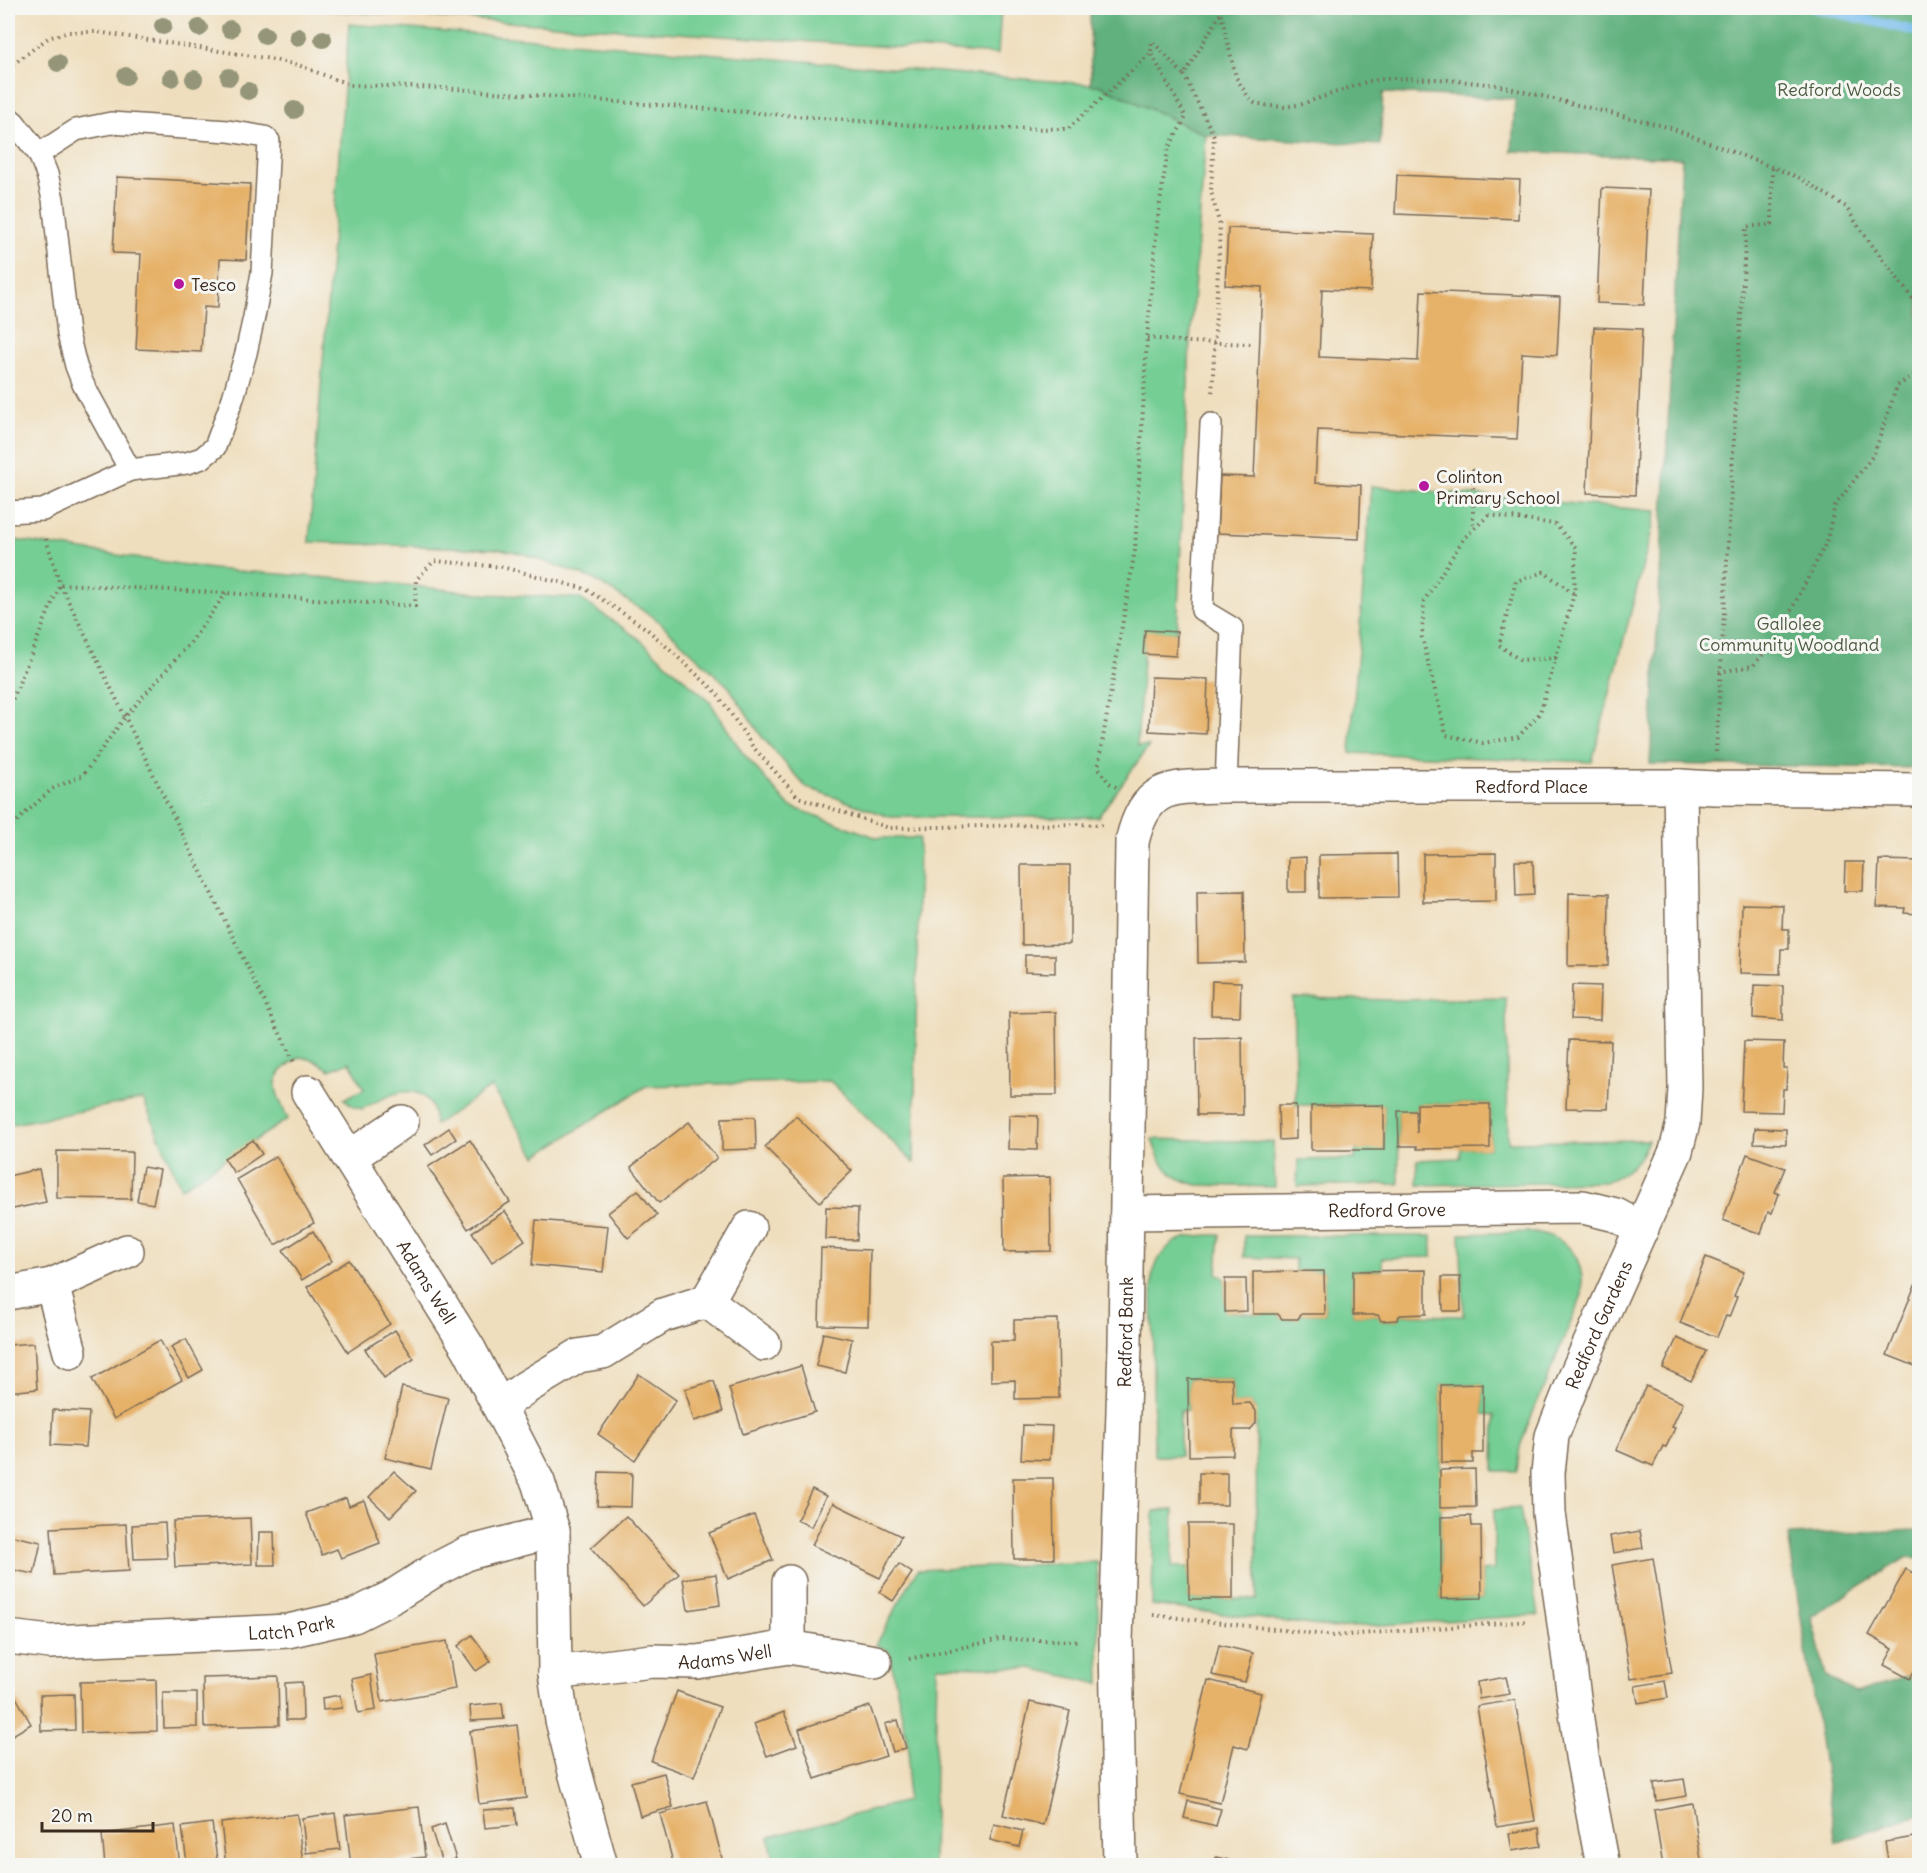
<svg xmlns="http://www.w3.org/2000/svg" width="1927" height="1873" font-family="Delius,sans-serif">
  <rect width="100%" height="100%" fill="#f6f6f2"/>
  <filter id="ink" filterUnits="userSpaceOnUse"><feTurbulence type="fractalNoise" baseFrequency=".0167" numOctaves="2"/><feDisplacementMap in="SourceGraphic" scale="12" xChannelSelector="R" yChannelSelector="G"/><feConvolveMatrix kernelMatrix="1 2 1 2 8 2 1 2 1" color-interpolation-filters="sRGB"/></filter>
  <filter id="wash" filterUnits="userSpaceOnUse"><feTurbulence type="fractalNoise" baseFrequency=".008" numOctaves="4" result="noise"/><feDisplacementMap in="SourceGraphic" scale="24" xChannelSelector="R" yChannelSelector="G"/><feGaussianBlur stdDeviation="1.35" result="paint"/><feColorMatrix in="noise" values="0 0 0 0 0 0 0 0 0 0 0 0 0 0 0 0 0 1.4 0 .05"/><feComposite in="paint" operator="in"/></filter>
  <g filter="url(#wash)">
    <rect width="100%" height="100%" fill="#efdebd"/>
    <!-- green -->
    <g fill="#75ce94" stroke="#587c59" stroke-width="1.5">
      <polygon points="292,8 1001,8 998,54"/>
      <polygon points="349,24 1099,85 1206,135 1190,342 1177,632 1145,631 1137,746 1149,746 1098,817 890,817 806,787 762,737 729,687 655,618 593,579 524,554 500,549 309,542"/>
      <polygon points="1371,486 1657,511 1592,762 1350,753"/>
      <path d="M 8,539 L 213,569 L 368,581 L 485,594 L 579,598 L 638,638 L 710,702 L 742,752 L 789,806 L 878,838 L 919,838 L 914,1163 L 830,1081 L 646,1086 L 536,1156 L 491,1087 L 435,1125 C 434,1119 434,1112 431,1106 C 417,1077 382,1099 362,1109 L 353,1106 L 344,1099 L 364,1089 L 350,1062 L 330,1070 L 314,1060 L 300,1057 C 266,1077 274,1088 288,1119 L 181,1188 L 143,1099 L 8,1125 Z"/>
      <path d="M 1293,998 L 1398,1000 L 1506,998 L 1508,1142 L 1648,1140 C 1640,1162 1627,1174 1605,1182 L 1418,1185 L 1417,1160 L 1460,1158 L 1461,1148 L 1490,1148 L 1490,1104 L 1417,1104 L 1416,1111 L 1398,1112 L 1399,1184 L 1297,1186 L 1298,1160 L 1355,1159 L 1356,1150 L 1384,1149 L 1384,1105 L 1296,1105 Z"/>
      <path d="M 1152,1139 L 1273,1142 L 1275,1187 L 1197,1185 C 1169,1178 1160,1166 1152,1139 Z"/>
      <path d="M 1534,1232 C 1570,1238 1585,1258 1582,1295 L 1527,1427 L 1520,1447 L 1517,1471 L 1494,1471 L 1495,1415 L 1483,1414 L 1483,1384 L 1441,1385 L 1441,1599 L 1482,1598 L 1482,1571 L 1494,1570 L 1494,1510 L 1520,1508 L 1538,1615 L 1335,1628 L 1152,1605 L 1154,1511 L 1174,1510 L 1172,1567 L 1189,1567 L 1189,1599 L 1257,1599 L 1256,1410 L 1250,1403 L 1233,1404 L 1232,1379 L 1188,1379 L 1188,1410 L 1180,1411 L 1180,1456 L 1154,1456 L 1152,1277 C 1162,1239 1184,1234 1220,1235 L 1217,1273 L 1225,1279 L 1225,1311 L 1253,1314 L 1278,1314 L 1282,1319 L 1298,1319 L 1301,1314 L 1325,1314 L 1324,1271 L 1295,1271 L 1295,1259 L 1244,1257 L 1244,1236 L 1432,1236 L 1432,1257 L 1382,1258 L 1382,1270 L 1353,1271 L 1353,1315 L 1378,1315 L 1382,1321 L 1397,1320 L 1400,1315 L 1464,1316 L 1460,1234 Z"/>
      <polygon points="1097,1562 1100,1684 1031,1668 937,1666 933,1865 775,1865 769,1837 906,1801 909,1750 889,1651 876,1645 917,1570"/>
    </g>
    <!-- forest -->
    <g fill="#60b17e" stroke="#4e6e4e" stroke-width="1.5">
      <polygon points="1090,8 1919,8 1919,768 1650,764 1682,158 1512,151 1515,99 1383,93 1380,145 1206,135 1099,85 1091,85"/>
      <polygon points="1919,1530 1919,1559 1907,1557 1811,1616 1826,1676 1855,1693 1919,1673 1919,1815 1836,1843 1788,1535"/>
    </g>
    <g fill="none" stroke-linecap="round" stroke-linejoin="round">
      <!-- stream -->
      <polyline stroke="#76bced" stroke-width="10" points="1815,8 1920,32"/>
    </g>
    <g id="blocks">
      <!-- building -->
      <g fill="#e6b168">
        <polygon points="1397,175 1520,180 1518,219 1395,214"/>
        <polygon points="117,177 250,184 246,260 220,259 218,308 204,307 201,352 136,349 141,254 113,253"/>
        <polygon points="1602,188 1649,190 1644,305 1597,303"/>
        <polygon points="1228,228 1373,234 1371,291 1322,289 1319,357 1418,361 1421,291 1560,297 1557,355 1522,353 1517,439 1318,430 1315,483 1361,485 1359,539 1217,533 1220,476 1254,477 1262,287 1225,285"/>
        <polygon points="1594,327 1642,329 1635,495 1587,493"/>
        <polygon points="1145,630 1177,632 1176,656 1143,654"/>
        <polygon points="1151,677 1208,679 1206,734 1149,731"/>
        <polygon points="1496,853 1496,901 1423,902 1423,854"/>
        <polygon points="1397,854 1398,897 1319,898 1319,855"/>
        <polygon points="1306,857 1306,892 1288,892 1288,858"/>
        <polygon points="1879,860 1920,861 1920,914 1904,913 1905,908 1877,907"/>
        <polygon points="1515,861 1533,861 1534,895 1516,896"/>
        <polygon points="1845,862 1864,862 1863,891 1844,891"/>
        <polygon points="1021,865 1070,865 1070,944 1022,945"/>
        <polygon points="1244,891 1245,962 1198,963 1197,892"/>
        <polygon points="1569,893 1609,894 1608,966 1568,966"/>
        <polygon points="1742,904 1783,905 1782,929 1789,929 1789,949 1781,949 1780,974 1740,973"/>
        <polygon points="1025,955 1055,955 1055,973 1025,972"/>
        <polygon points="1212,981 1241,982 1240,1016 1211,1015"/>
        <polygon points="1572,985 1601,986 1600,1020 1571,1019"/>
        <polygon points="1754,985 1783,986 1783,1020 1753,1018"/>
        <polygon points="1056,1012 1057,1095 1010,1095 1009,1013"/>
        <polygon points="1242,1037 1243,1115 1197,1115 1196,1038"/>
        <polygon points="1569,1040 1611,1041 1608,1109 1566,1108"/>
        <polygon points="1744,1041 1784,1042 1783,1068 1787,1068 1786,1089 1783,1089 1782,1112 1741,1111"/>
        <polygon points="1417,1104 1490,1104 1490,1148 1417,1149 1417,1146 1399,1146 1398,1111 1416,1111 1417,1133"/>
        <polygon points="1278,1105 1296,1105 1296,1139 1279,1140"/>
        <polygon points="1384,1105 1384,1150 1311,1150 1311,1106"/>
        <polygon points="1009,1115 1038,1116 1037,1150 1008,1149"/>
        <polygon points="796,1116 852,1171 820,1202 765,1147"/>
        <polygon points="755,1117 756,1149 722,1150 722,1118"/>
        <polygon points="689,1122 717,1158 659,1203 631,1167"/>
        <polygon points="449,1128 456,1139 432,1155 425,1145"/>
        <polygon points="1755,1128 1786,1129 1786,1144 1754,1143"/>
        <polygon points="253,1140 262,1154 234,1173 224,1158"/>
        <polygon points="470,1140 510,1202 468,1229 428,1167"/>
        <polygon points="57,1151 132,1152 131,1199 57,1198"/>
        <polygon points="1747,1154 1785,1168 1775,1192 1779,1194 1772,1213 1768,1212 1761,1234 1723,1220"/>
        <polygon points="276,1156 314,1223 275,1245 237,1179"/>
        <polygon points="143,1167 160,1170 153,1204 137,1201"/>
        <polygon points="39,1169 46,1202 13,1209 8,1176"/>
        <polygon points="1050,1177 1051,1251 1004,1252 1003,1178"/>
        <polygon points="638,1190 657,1215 628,1238 608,1213"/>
        <polygon points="826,1207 858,1208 857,1240 825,1239"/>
        <polygon points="505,1211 525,1240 492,1262 472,1232"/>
        <polygon points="536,1220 608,1226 603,1272 532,1265"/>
        <polygon points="313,1231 332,1261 302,1280 283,1250"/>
        <polygon points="821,1248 870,1250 868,1326 819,1325"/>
        <polygon points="1706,1257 1744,1272 1734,1296 1737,1297 1729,1317 1726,1316 1717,1337 1680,1323"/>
        <polygon points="349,1260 390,1324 348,1352 307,1287"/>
        <polygon points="1426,1270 1426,1314 1400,1315 1397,1320 1381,1321 1378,1315 1353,1315 1353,1271"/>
        <polygon points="1324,1271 1325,1314 1301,1314 1298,1319 1282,1319 1278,1314 1253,1314 1253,1272"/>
        <polygon points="1442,1277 1460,1277 1461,1311 1443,1311"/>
        <polygon points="1225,1279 1246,1279 1247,1311 1225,1312"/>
        <polygon points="1915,1285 1920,1287 1920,1368 1887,1355"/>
        <polygon points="1058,1319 1059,1398 1015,1399 1015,1380 991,1381 991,1341 1014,1341 1014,1320"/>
        <polygon points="395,1330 414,1359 384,1378 365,1349"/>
        <polygon points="823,1333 852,1339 845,1372 816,1366"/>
        <polygon points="1677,1338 1706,1351 1691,1381 1663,1368"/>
        <polygon points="186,1339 203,1370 189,1378 171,1347"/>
        <polygon points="160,1340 182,1380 114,1419 92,1379"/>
        <polygon points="34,1343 37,1389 8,1392 8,1345"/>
        <polygon points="801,1366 815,1412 743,1434 729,1388"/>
        <polygon points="639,1374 676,1400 635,1460 598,1434"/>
        <polygon points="1188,1379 1232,1379 1233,1404 1250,1403 1256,1411 1256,1423 1250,1430 1233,1430 1233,1455 1189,1456"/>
        <polygon points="714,1381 723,1412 694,1421 685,1389"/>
        <polygon points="1483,1384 1483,1453 1473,1453 1473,1463 1442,1463 1441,1385"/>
        <polygon points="1646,1386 1683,1403 1672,1427 1675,1428 1666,1447 1663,1446 1653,1466 1616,1450"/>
        <polygon points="402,1387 448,1398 431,1469 385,1458"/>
        <polygon points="53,1410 89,1412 86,1447 51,1445"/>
        <polygon points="1023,1425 1052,1426 1050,1460 1021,1459"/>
        <polygon points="1475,1469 1476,1507 1440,1508 1440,1470"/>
        <polygon points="394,1471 416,1491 390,1517 369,1497"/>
        <polygon points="599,1472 632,1473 631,1507 597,1506"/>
        <rect x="1199" y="1473" width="28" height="32"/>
        <polygon points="1013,1478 1053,1478 1054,1559 1014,1559"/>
        <polygon points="812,1489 826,1496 811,1527 797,1520"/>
        <polygon points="346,1498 349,1506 364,1500 380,1543 341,1558 337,1549 322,1555 306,1513"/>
        <polygon points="833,1503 901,1536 880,1578 812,1545"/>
        <polygon points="754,1515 773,1560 728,1579 709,1533"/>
        <polygon points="626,1516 679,1574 643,1606 591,1548"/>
        <polygon points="1471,1516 1472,1526 1481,1526 1482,1598 1441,1599 1441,1517"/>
        <polygon points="250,1518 252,1564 175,1567 173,1521"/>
        <polygon points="165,1523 167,1558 134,1559 132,1525"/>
        <polygon points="126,1524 129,1571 54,1575 51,1528"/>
        <polygon points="1188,1524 1233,1524 1233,1599 1189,1599"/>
        <polygon points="1640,1531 1643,1548 1613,1553 1610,1536"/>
        <polygon points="259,1532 274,1532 275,1565 258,1565"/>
        <polygon points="8,1535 41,1542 34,1574 8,1569"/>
        <polygon points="1653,1558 1672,1673 1631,1679 1612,1565"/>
        <polygon points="899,1564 912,1573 893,1601 879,1592"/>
        <polygon points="1906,1569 1920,1577 1920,1661 1910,1679 1884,1665 1893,1649 1869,1635"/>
        <polygon points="716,1574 720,1605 688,1610 683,1579"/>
        <polygon points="472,1635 491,1661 476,1671 458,1646"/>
        <polygon points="447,1641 455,1689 382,1702 374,1654"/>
        <polygon points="1219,1645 1253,1653 1245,1682 1212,1675"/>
        <polygon points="371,1675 376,1710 358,1713 352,1679"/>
        <polygon points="278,1676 279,1725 204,1727 203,1678"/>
        <polygon points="1506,1677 1510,1694 1479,1699 1477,1682"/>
        <polygon points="156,1680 157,1731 81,1733 80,1682"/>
        <polygon points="1208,1680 1261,1693 1248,1749 1234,1745 1220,1803 1180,1794"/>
        <polygon points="1665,1681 1668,1698 1638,1703 1635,1686"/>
        <polygon points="302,1682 303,1720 286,1720 285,1683"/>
        <polygon points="8,1683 31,1724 8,1738"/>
        <polygon points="677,1691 720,1707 694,1777 651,1761"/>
        <polygon points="163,1693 197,1693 197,1727 164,1728"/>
        <polygon points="74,1694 75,1730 41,1731 40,1695"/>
        <polygon points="340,1695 342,1708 323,1710 322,1698"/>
        <polygon points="1515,1700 1535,1821 1497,1827 1477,1706"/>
        <polygon points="1030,1702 1070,1711 1043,1825 1003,1815"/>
        <polygon points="502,1703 504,1719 471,1721 470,1706"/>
        <polygon points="870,1706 886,1756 815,1779 799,1729"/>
        <polygon points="784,1712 797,1745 767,1756 754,1724"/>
        <polygon points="898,1720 906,1748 893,1752 885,1724"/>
        <polygon points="517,1725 526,1798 479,1804 470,1731"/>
        <polygon points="664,1773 673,1807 640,1816 631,1782"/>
        <polygon points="1684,1779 1687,1796 1656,1801 1654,1783"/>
        <polygon points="707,1801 724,1866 674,1866 660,1814"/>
        <polygon points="1188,1801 1221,1809 1216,1826 1184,1818"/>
        <polygon points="1692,1803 1702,1866 1663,1866 1654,1810"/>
        <polygon points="419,1807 425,1857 351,1866 345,1815"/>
        <polygon points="515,1808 517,1825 485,1828 483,1810"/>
        <polygon points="335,1813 340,1849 306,1853 302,1818"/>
        <polygon points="297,1814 303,1864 226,1866 221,1823"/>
        <polygon points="212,1823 217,1859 187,1863 182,1827"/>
        <polygon points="445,1824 456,1859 442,1863 431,1829"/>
        <polygon points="994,1824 1023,1831 1019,1847 990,1840"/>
        <polygon points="175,1825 180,1866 105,1866 102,1834"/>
        <polygon points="1539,1828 1541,1846 1512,1851 1509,1833"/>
        <polygon points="1920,1836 1920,1866 1889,1866 1885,1842"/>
        <polygon points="1216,1857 1250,1865 1249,1866 1214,1866"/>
      </g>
    </g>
  </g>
  <g filter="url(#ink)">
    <use href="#blocks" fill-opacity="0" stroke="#7a6956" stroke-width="1.5"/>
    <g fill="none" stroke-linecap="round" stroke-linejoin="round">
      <defs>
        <g id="lane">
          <polyline points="8,117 14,122 39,154 47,174 53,199 68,334 76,366 83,384 130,470 43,510 8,512"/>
          <polyline points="39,154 76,130 111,123 228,131 265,137 269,141 262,273 254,317 246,353 233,398 215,447 202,458 187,463 130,470"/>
          <polyline points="1211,424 1202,610 1232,628 1226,786"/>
        </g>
        <g id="street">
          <path id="s1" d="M 308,1092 L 469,1349 L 538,1482 L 553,1531 L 555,1673 L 562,1720 L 575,1772 L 601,1866"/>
          <polyline points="350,1157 402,1122"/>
          <path id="s2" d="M 1127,1213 L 1583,1207 L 1616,1215 L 1642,1229"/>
          <polyline points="52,1285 70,1352"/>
          <polyline points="8,1293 52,1285 127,1251"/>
          <polyline points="707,1301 764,1344"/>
          <polyline points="500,1406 525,1388 578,1356 603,1352 663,1315 707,1301 749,1228"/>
          <path id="s3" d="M 8,1637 L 50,1642 L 288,1631 L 354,1616 L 392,1597 L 433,1571 L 468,1553 L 553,1531"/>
          <polyline points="789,1647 789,1582"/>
          <path id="s4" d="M 555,1673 L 652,1661 L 697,1662 L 789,1647 L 875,1662"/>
          <path id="s5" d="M 1120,1866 L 1116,1642 L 1125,1344 L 1132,842 C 1146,782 1173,787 1226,786 L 1680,786 L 1714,788 L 1920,790"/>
          <path id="s6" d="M 1603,1866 L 1582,1756 L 1549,1513 L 1548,1473 L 1552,1436 L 1578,1370 L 1676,1151 L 1683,1123 L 1685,1088 L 1680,786"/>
        </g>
      </defs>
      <!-- lane casing -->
      <use href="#lane" stroke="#7a6956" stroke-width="24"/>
      <!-- street casing -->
      <use href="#street" stroke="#7a6956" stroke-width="36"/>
      <!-- path -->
      <g stroke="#7a6956" stroke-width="4" stroke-dasharray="1.5 4.5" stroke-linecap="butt">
        <polyline points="1221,14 1236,77 1248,97 1255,103 1270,106 1285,107 1302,104 1369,81 1391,78 1439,79 1497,85 1671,128 1800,178 1846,207 1862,232 1913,299 1920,305"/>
        <polyline points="8,68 48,38 69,32 97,32 265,58 298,65 350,85 444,88 947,128 1068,129 1151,53"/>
        <polyline points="1184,75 1214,136 1211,192 1220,226 1212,396"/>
        <polyline points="1147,338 1190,342 1254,344"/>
        <polyline points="1473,469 1473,528"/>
        <polygon points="1489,515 1555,524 1576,548 1574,594 1540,713 1518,737 1483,743 1446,735 1422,637 1424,601 1464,538"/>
        <polyline points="46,539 60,584 226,593 415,606 416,580 434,561 502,567 586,589 647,629 717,693 753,747 798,797 889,828 1079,824 1102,825"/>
        <polyline points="1556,658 1520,660 1499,645 1516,581 1544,572 1573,593"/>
        <polyline points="1719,672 1753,666 1778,636 1826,543 1835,506 1874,454 1897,386 1920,371"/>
        <polyline points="8,710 60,584 294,1062"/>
        <polyline points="1716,752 1746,227 1772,224 1772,167"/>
        <polyline points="1116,787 1109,783 1098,767 1135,550 1147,338 1157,223 1168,149 1186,117 1151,53 1152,41 1184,75 1221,13 1221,8"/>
        <polyline points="8,829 52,789 83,775 125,717 191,642 226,593"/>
        <polyline points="1153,1615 1334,1636 1528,1621"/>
        <polyline points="909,1659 1000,1639 1080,1641"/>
      </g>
      <!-- lane -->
      <use href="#lane" stroke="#fff" stroke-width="21"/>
      <!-- street -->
      <use href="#street" stroke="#fff" stroke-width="33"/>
    </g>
    <!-- trees -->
    <g fill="#959679">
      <circle cx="163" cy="26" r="9"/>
      <circle cx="199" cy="28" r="9"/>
      <circle cx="230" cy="29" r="9"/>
      <circle cx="265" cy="35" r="9"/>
      <circle cx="298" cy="37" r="9"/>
      <circle cx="323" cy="39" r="9"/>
      <circle cx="58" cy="63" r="9"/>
      <circle cx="126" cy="76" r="9"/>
      <circle cx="229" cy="77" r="9"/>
      <circle cx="171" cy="78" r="9"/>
      <circle cx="194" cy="79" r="9"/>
      <circle cx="248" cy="91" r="9"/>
      <circle cx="294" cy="110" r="9"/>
    </g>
  </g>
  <!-- markers -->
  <g fill="#b5179e" stroke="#f6f6f2" stroke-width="2">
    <circle cx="179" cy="284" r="6"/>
    <circle cx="1424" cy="486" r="6"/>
  </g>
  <g text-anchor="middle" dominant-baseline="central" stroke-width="6" stroke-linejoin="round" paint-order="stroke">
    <!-- park labels -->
    <g font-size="18" fill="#4c5b41" stroke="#f6f6f2">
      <text x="1839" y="89">Redford Woods</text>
      <text x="1789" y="623">Gallolee<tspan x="1789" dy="21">Community Woodland</tspan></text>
    </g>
    <!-- poi labels -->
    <g font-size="18" fill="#3b2a1e" stroke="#f6f6f2" text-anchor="start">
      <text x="191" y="284">Tesco</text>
      <text x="1436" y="476">Colinton<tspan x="1436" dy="21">Primary School</tspan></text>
    </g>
    <!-- street labels -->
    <g font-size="18" fill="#3b2a1e" stroke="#f6f6f2">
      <text stroke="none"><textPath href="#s5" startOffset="1454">Redford Place</textPath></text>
      <text stroke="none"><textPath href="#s2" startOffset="260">Redford Grove</textPath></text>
      <text stroke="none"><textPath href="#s1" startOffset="224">Adams Well</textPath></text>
      <text stroke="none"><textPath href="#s6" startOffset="555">Redford Gardens</textPath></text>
      <text stroke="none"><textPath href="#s5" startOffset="534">Redford Bank</textPath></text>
      <text stroke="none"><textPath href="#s3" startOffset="284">Latch Park</textPath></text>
      <text stroke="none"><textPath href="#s4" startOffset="171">Adams Well</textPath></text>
    </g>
  </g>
  <!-- margin -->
  <rect width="1927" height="1873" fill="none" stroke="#f6f6f2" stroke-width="30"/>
  <!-- scale -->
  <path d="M42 1822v9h111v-9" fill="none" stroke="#3b2a1e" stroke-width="3"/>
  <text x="51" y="1822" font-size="18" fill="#3b2a1e" stroke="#f6f6f2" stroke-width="4.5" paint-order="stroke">20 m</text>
</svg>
